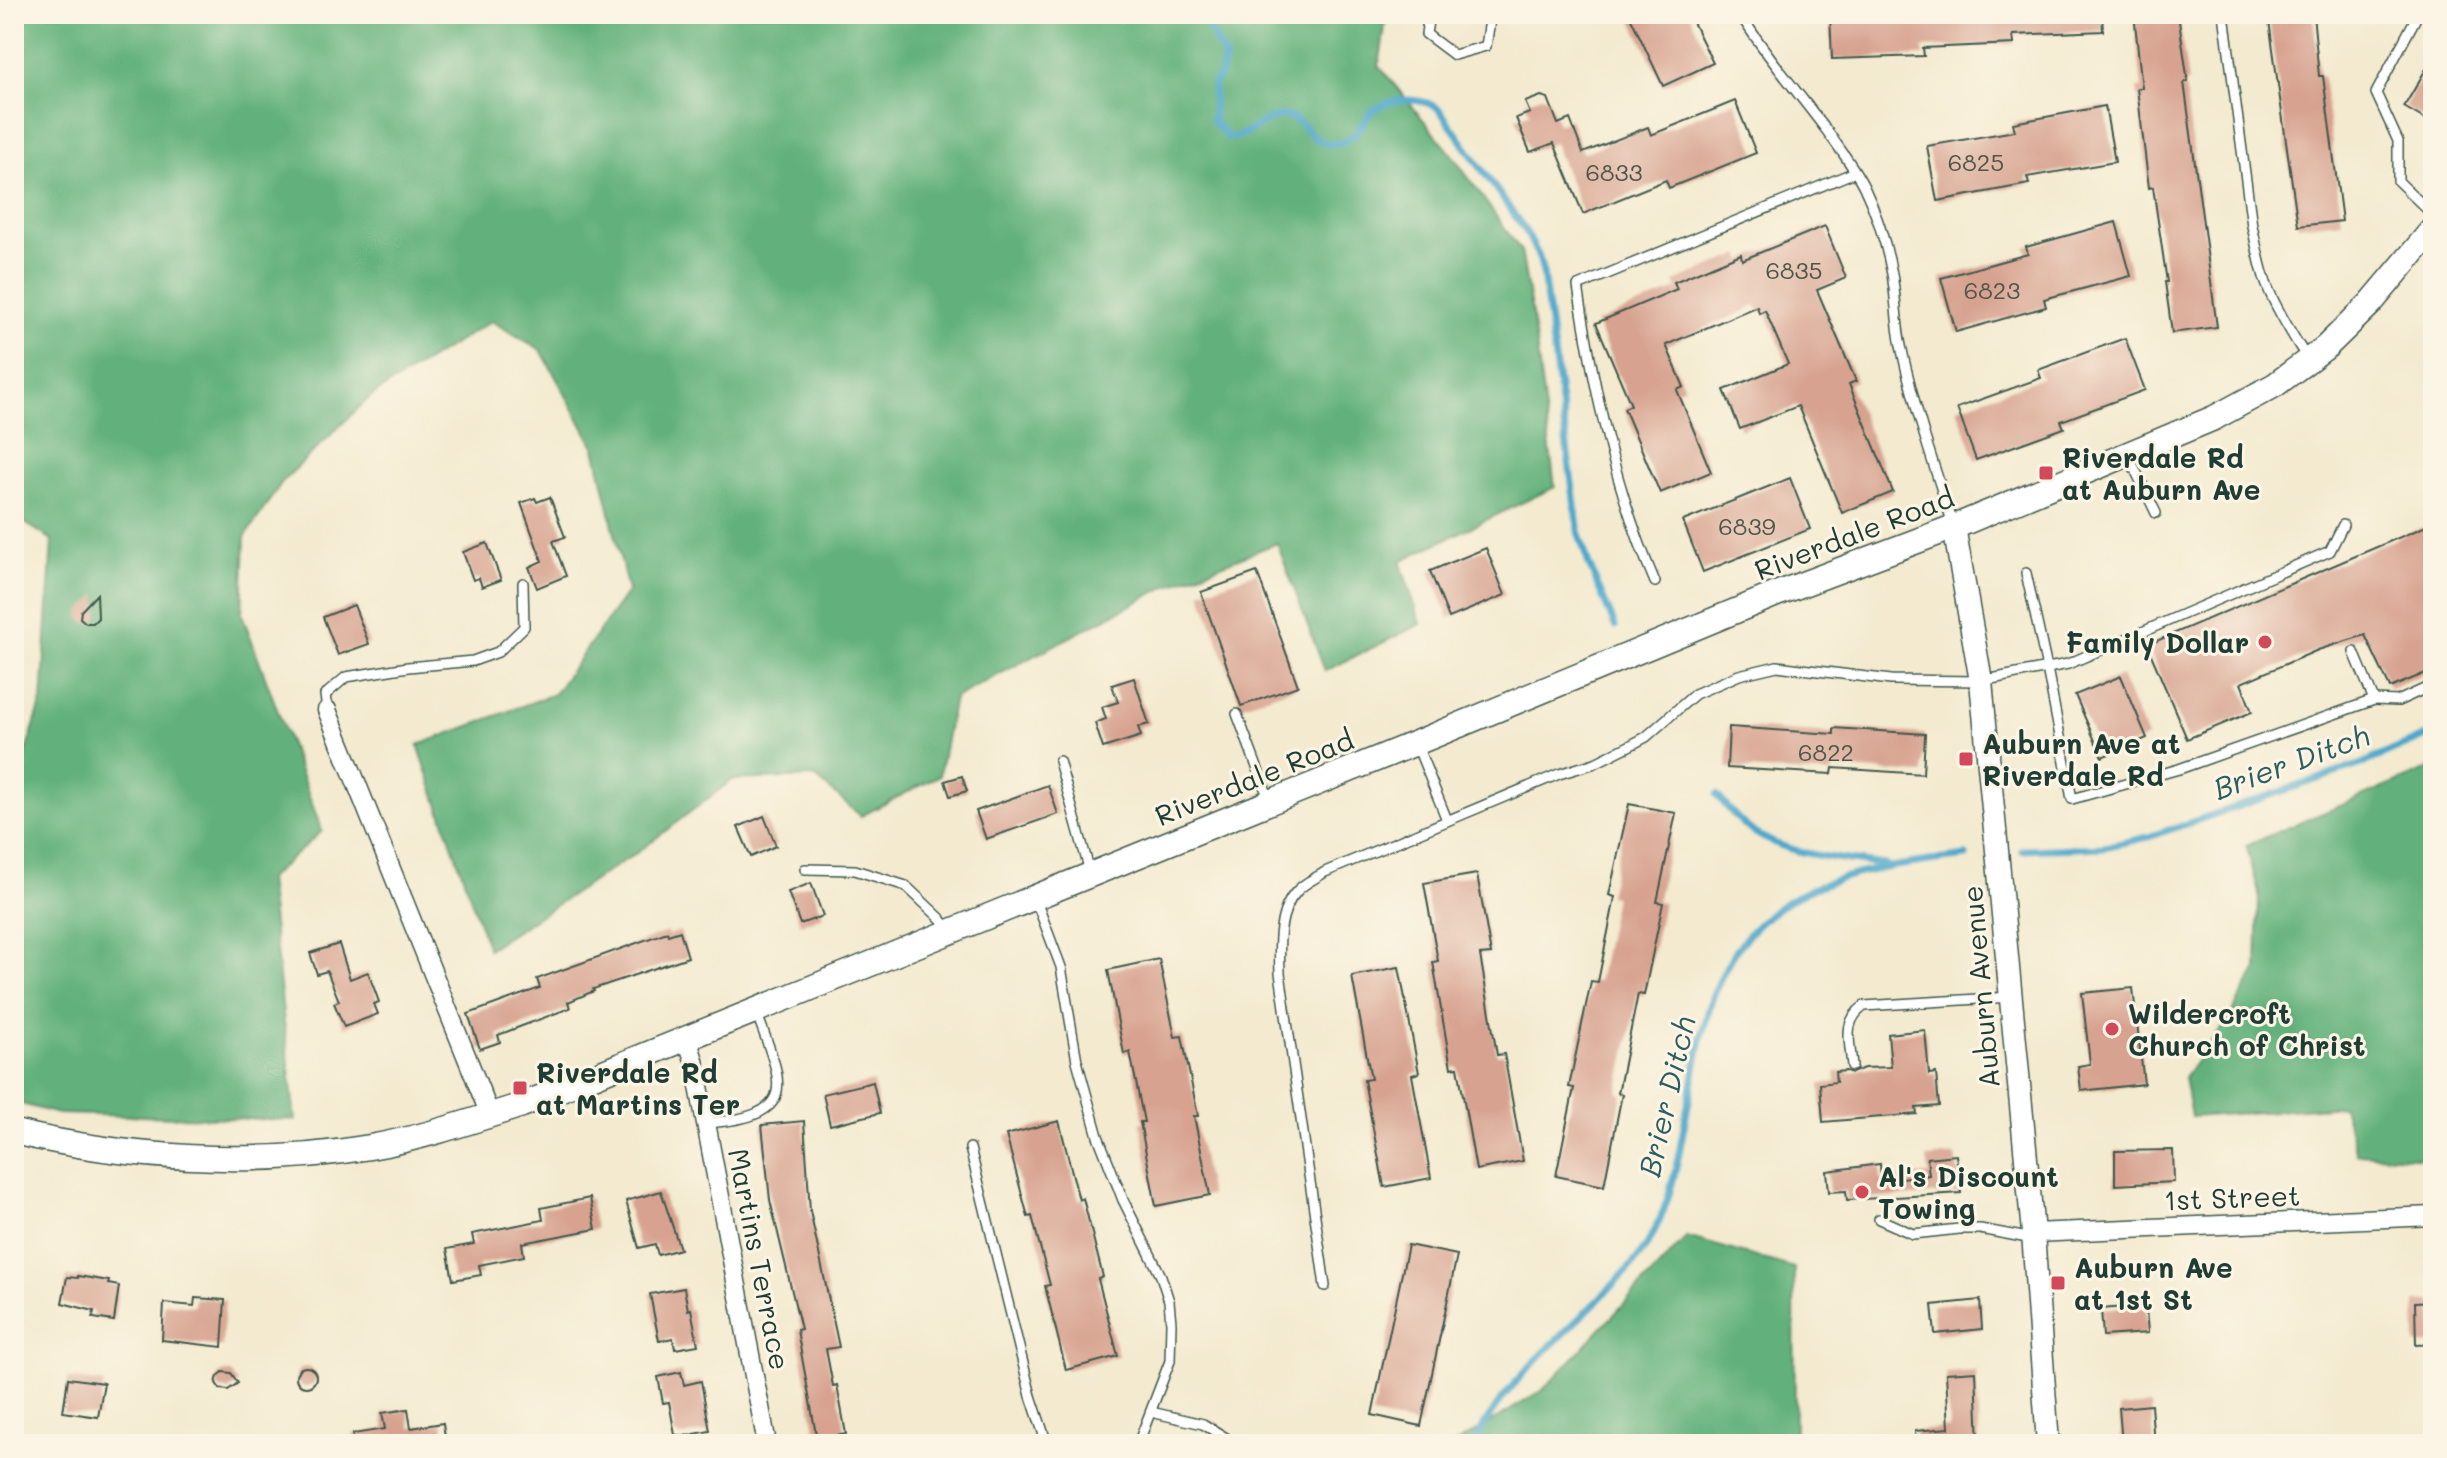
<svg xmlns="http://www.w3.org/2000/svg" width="2447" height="1458" font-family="Mali,sans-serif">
  <rect width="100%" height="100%" fill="#fcf5e5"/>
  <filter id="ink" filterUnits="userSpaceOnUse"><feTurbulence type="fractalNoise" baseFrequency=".0125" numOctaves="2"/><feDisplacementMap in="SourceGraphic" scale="16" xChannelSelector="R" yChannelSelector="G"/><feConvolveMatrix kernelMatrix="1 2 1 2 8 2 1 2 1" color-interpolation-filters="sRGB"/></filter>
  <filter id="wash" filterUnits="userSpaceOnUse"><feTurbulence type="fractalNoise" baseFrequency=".006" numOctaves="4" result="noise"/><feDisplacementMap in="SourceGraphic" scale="32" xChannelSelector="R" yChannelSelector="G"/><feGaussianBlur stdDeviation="1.8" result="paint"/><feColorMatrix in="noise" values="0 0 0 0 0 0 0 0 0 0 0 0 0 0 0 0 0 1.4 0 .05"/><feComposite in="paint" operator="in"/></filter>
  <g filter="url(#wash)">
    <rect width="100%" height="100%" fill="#f3eacf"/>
    <!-- forest -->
    <g fill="#62b17c" stroke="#407758" stroke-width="2">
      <polygon points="14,14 1387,14 1379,66 1450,152 1521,251 1533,320 1555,487 1400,561 1421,624 1325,671 1277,543 1167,586 954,698 939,776 861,816 815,777 732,780 638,852 488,949 418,745 554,694 628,591 595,448 541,350 491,321 370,397 282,482 245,537 242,614 322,831 268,879 295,1120 58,1114 14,1102 14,788 42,701 52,540 14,516"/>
      <polygon points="2433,767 2433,1158 2357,1154 2343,1106 2191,1117 2184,1077 2226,1023 2257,969 2259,893 2246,845"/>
      <polygon points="1687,1237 1794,1268 1795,1444 1455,1444 1543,1390"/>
    </g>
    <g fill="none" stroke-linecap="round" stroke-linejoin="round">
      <!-- stream -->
      <g stroke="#4da7cb" stroke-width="7">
        <path d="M 1205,14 L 1212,34 L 1225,57 L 1221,73 L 1214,84 L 1213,121 L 1228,138 C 1249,138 1265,114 1285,116 C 1306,118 1312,149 1338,143 C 1359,139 1361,121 1374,110 C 1391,97 1422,97 1439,109 L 1525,230 L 1539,257 L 1543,273 L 1579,534 L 1589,565 L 1615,626"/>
        <path d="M 1717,795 C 1728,808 1738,821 1752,831 C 1790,857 1842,858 1886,865"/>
        <polyline points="2022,850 2104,847 2148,837 2362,764 2433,733"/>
        <path d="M 1474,1444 C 1501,1386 1555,1343 1600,1298 C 1619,1279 1638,1261 1651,1238 C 1673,1198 1679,1153 1687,1110 C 1695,1073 1700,1033 1713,997 C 1755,879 1860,870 1966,856"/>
      </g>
    </g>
    <g id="blocks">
      <!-- building -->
      <g fill="#d7a28f">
        <polygon points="1629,14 1689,14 1713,63 1663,86"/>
        <polygon points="1830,14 2102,14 2103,31 2013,35 2014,44 1923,48 1924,56 1832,59"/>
        <polygon points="2134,14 2178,14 2188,82 2184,82 2217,327 2172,333 2165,282 2167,282 2153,187 2149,188 2137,88 2142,88"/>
        <polygon points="2268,14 2313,14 2319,76 2323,76 2342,221 2298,226"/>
        <polygon points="2433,57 2433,124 2404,107"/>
        <polygon points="1541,96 1548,98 1558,124 1570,119 1583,153 1648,127 1651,135 1735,101 1756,153 1669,188 1666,180 1583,214 1554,143 1530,152 1516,118 1530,113 1525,102"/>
        <polygon points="2105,106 2115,162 2027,177 2029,184 1937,201 1927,146 2015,131 2013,123"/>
        <polygon points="2116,222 2131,276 2044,299 2046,307 1956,332 1941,278 2028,254 2026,247"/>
        <polygon points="1825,226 1846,278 1817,290 1856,381 1849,384 1893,492 1842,513 1798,406 1740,429 1724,390 1788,364 1765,310 1759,313 1757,306 1666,345 1684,387 1677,390 1711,472 1660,493 1624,408 1631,405 1596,323 1677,289 1674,282 1741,254 1742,260"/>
        <polygon points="2125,338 2145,390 2061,421 2064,428 1976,460 1957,408 2041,378 2038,370"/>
        <polygon points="1790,478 1810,529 1703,572 1683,521"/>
        <polygon points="550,497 565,537 553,541 566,576 537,588 529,567 542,561 521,503 535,498 537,502"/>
        <polygon points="2433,523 2433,670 2390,688 2365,635 2318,650 2241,683 2252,712 2187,739 2147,645"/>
        <polygon points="487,543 501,580 482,587 479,578 473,580 463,552"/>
        <polygon points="1486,548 1505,595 1449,618 1430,571"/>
        <polygon points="1257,572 1298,686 1241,706 1201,592"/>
        <polygon points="97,594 98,618 93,623 86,623 80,618 81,611"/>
        <polygon points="354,605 369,644 338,655 323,617"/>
        <polygon points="2121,676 2147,738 2102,757 2075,695"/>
        <polygon points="1134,678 1149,724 1138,727 1141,736 1103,748 1095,723 1106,719 1102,707 1118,702 1112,685"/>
        <polygon points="1729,727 1834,734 1834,728 1925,734 1923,774 1833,768 1832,774 1727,768"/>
        <polygon points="962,776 967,791 950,796 945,781"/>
        <polygon points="1048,785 1058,814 986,839 976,811"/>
        <polygon points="1629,804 1676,813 1657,902 1663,903 1644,995 1638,994 1618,1093 1622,1094 1604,1186 1556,1176 1574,1088 1569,1087 1591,981 1598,982 1615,897 1609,895"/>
        <polygon points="764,816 776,846 751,857 738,827"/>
        <polygon points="1477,874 1491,954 1480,955 1497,1055 1504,1054 1523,1161 1476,1170 1458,1067 1451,1068 1433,962 1438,961 1424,883"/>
        <polygon points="811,883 823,916 800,924 788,892"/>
        <polygon points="680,931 688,957 593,989 594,991 568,1002 570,1008 498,1035 500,1042 480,1049 468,1014 540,988 537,979 667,932 668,935"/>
        <polygon points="339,944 350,979 368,972 379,1002 374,1004 378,1014 344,1027 334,1003 339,1001 327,971 317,974 310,953"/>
        <polygon points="1159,959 1175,1037 1182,1036 1198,1116 1194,1116 1210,1195 1156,1206 1140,1122 1144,1122 1130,1052 1124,1054 1108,970"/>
        <polygon points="1399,967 1419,1073 1412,1075 1431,1178 1384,1187 1364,1080 1371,1079 1352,976"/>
        <polygon points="2133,988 2144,1084 2081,1091 2078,1066 2090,1064 2082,993"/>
        <polygon points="1925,1030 1929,1074 1936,1073 1939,1106 1916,1108 1917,1114 1823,1122 1820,1084 1836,1082 1835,1072 1846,1071 1852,1073 1864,1068 1891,1067 1888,1034"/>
        <polygon points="873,1082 880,1113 830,1125 823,1094"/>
        <polygon points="804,1121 810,1211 839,1347 826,1349 833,1386 837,1385 846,1434 817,1440 797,1330 801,1329 770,1200 762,1125"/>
        <polygon points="1059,1121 1079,1200 1083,1198 1103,1277 1098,1279 1118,1356 1066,1370 1045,1286 1050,1285 1032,1216 1028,1217 1006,1135"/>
        <polygon points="2173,1150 2174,1182 2115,1185 2115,1151"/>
        <polygon points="1956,1155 1961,1193 1847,1200 1846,1191 1829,1192 1827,1171 1880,1164 1881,1180 1929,1175 1927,1158"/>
        <polygon points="661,1191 680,1249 658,1255 655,1244 639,1248 626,1201"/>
        <polygon points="590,1198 596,1229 522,1243 524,1256 479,1265 481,1275 453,1280 447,1249 474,1244 472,1234 543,1220 541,1208"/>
        <polygon points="1408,1245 1457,1255 1421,1426 1372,1415"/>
        <polygon points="78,1276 109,1281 108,1284 119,1286 114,1321 93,1318 94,1311 62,1303 67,1277 78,1278"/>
        <polygon points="684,1288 688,1310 691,1309 698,1345 675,1349 673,1338 659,1341 650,1294"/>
        <polygon points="195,1298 225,1300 222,1347 162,1340 164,1303 194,1306"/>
        <polygon points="1980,1300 1982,1329 1935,1334 1932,1305"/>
        <polygon points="2433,1301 2433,1344 2416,1345 2415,1302"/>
        <polygon points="2137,1306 2137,1308 2146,1308 2148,1333 2103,1336 2101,1309"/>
        <circle cx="306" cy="1377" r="10"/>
        <polygon points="1976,1371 1979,1444 1916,1444 1915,1431 1949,1428 1946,1373"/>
        <polygon points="223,1372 231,1373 238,1383 228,1390 220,1389 216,1383 218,1376"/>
        <polygon points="681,1372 684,1385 701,1381 710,1431 679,1437 679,1435 675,1435 669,1402 663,1403 658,1377"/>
        <polygon points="68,1378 104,1383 98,1417 63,1412"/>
        <polygon points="2151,1405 2154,1444 2122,1444 2119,1408"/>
        <polygon points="408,1409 411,1428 443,1423 446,1444 353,1444 353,1434 385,1429 382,1413"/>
      </g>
    </g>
  </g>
  <g filter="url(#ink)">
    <use href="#blocks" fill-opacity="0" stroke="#3f574b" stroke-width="2"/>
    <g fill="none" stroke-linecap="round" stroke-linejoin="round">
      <defs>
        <g id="service">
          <polyline points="1429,14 1426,34 1454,55 1486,46 1491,14"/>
          <path d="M 1740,14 C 1766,56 1798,92 1827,131 C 1840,149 1854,167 1864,187 C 1877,214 1886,243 1892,274 C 1896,297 1896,322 1901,346 C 1914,407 1934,467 1954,527"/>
          <path d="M 2224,14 L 2252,226 C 2257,247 2260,269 2268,288 C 2278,313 2294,337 2308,360"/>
          <polyline points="2418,14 2376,93 2398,141 2398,181 2433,215"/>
          <polyline points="2129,457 2156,513"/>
          <polyline points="2026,573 2047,668 2072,799 2179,769 2374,700 2354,652"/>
          <path d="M 1655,582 C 1615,489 1593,386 1578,286 L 1855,172"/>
          <polyline points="2374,700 2398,701 2433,685"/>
          <polyline points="327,710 325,695 346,677 408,667 473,661 498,652 524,627 523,583"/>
          <polyline points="1237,714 1269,799"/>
          <polyline points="1416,743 1447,820"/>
          <polyline points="1059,761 1090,872"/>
          <polyline points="805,869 855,870 906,886 941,919 948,929"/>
          <polyline points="1035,898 1061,967 1077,1061 1098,1136 1123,1200 1161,1276 1169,1301 1171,1323 1170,1361 1138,1444"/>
          <path d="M 1852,1066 C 1850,1041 1842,1022 1864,1006 L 2011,997"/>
          <path d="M 706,1123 C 804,1116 781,1082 756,1011"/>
          <polyline points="970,1148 1031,1396 1045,1438 1050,1444"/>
          <polyline points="1879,1219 1913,1234 1959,1229 1980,1229 2033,1239"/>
          <path d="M 1325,1286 L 1280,973 C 1279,947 1277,912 1297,891 C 1304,883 1316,878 1325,872 L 1559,774 L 1595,763 L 1631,745 L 1646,737 L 1695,694 L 1739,675 L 1777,666 L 1891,680 L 1981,681 L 2068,664 L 2330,551 L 2343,525"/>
          <polyline points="1151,1412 1203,1424 1236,1444"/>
        </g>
        <g id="minor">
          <polyline points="327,710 490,1115"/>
          <polyline points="687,1039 694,1060 767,1444"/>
          <polyline points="2033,1233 2433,1216"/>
        </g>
        <polyline id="tertiary" points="1954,527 1981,681 2033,1233 2048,1444"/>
        <path id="secondary" d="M 14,1132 C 128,1159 254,1167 370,1147 C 422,1138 472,1121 522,1105 L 1416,743 L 1779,593 L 1954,527 L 2214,418 L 2275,385 L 2326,347 L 2370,304 L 2433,229"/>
      </defs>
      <!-- service casing -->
      <use href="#service" stroke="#3f574b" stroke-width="12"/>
      <!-- minor casing -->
      <use href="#minor" stroke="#3f574b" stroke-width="21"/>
      <!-- tertiary casing -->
      <use href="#tertiary" stroke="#3f574b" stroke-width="25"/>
      <!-- secondary casing -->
      <use href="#secondary" stroke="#3f574b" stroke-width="27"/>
      <!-- service -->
      <use href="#service" stroke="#fff" stroke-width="9"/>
      <!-- minor -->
      <use href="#minor" stroke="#fff" stroke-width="18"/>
      <!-- tertiary -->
      <use href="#tertiary" stroke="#fff" stroke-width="22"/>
      <!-- secondary -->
      <use href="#secondary" stroke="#fff" stroke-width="24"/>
    </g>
  </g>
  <!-- markers -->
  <g fill="#d1495b" stroke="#fcf5e5" stroke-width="3">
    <rect x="2038" y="465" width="16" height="16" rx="4"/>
    <circle cx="2265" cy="642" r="8"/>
    <rect x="1958" y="751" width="16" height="16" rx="4"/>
    <circle cx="2112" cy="1029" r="8"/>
    <rect x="512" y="1080" width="16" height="16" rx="4"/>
    <circle cx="1862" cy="1192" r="8"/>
    <rect x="2050" y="1275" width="16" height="16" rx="4"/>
  </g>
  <g text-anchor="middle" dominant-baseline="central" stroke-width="6" stroke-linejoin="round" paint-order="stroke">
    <!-- number labels -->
    <g font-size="24" fill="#4d564b">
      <text x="1976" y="161">6825</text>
      <text x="1614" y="171">6833</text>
      <text x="1794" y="269">6835</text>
      <text x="1992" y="289">6823</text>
      <text x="1747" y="525">6839</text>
      <text x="1826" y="751">6822</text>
    </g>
    <!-- poi labels -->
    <g font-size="28" font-weight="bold" fill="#1f3d34" stroke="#fcf5e5" text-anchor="start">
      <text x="2062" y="457">Riverdale Rd<tspan x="2062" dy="32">at Auburn Ave</tspan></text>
      <text x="2249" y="642" text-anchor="end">Family Dollar</text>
      <text x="1982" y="743">Auburn Ave at<tspan x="1982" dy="32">Riverdale Rd</tspan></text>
      <text x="2128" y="1013">Wildercroft<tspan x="2128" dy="32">Church of Christ</tspan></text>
      <text x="536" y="1072">Riverdale Rd<tspan x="536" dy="32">at Martins Ter</tspan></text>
      <text x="1878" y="1176">Al's Discount<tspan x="1878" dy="32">Towing</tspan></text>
      <text x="2074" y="1267">Auburn Ave<tspan x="2074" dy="32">at 1st St</tspan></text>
    </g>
    <!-- street labels -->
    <g font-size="28" fill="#1f3d34" stroke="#fcf5e5">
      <text transform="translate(1854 533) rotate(-21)">Riverdale Road</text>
      <text transform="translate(1254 777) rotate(-22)">Riverdale Road</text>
      <text transform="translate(1980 987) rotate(-95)">Auburn Avenue</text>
      <text transform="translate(2232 1197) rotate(-2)">1st Street</text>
      <text transform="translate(760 1259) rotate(79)">Martins Terrace</text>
    </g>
    <!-- water labels -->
    <g font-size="30" font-style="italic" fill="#2d5d61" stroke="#fcf5e5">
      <text transform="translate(2291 761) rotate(-20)">Brier Ditch</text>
      <text transform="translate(1666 1096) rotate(-77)">Brier Ditch</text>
    </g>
  </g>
  <!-- margin -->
  <rect width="2447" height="1458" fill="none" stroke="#fcf5e5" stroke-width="48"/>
</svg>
